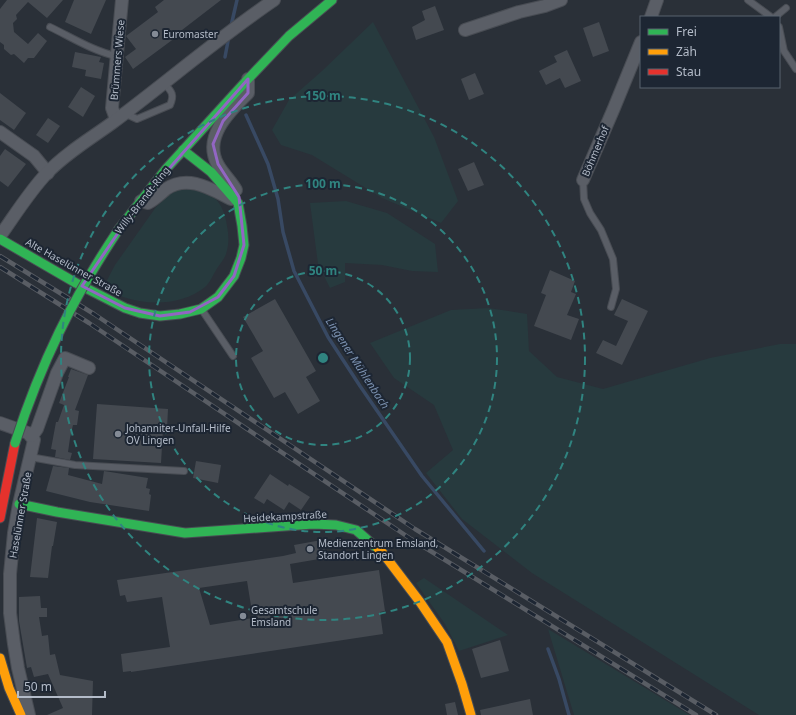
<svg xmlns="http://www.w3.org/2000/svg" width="796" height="715" font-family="'Noto Sans',sans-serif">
  <rect width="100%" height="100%" fill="#2a3038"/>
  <!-- green -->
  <g fill="#273a3e">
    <polygon points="373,22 434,137 458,201 441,223 382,198 312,155 281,145 272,130 289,100 322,71"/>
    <path d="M 185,188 C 211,188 224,202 227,226 C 229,236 229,245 226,254 C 224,260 218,266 215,272 C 212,277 209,284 205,287 C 183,305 149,306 123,297 C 117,294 110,290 104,286 L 115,265 L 156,207 L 173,191 Z"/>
    <polygon points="346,201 387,213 435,244 438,272 412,271 382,265 345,263 345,282 330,288 318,264 310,203"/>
    <polygon points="489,308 527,314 529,351 557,377 603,389 710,358 780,344 796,344 796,715 759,715 532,573 462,519 426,473 453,450 434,405 394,378 370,343 451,310"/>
    <polygon points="424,578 508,635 459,651 445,624 416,583"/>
    <polygon points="548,629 688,714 690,715 574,715"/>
  </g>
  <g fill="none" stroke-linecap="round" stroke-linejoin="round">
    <!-- stream -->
    <g stroke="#384963" stroke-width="3.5">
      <polyline points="231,26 237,0"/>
      <polyline points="225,57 229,36"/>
      <polyline points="246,115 268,164 278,199 283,232 294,271 328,337 360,386 422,476 484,551"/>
      <polyline points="548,649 559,679 569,715"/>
    </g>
  </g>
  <!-- building -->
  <g fill="#444950" fill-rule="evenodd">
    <polygon points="7,0 63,0 47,18 28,2 16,15 17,19 13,23 14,32 28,44 38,33 47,41 34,58 28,58 24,63 14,54 11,55 4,49 4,45 0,42 0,9"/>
    <polygon points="74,0 106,0 91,34 65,22"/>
    <polygon points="164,0 221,0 182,30 183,32 133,69 125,57 136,49 126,36 158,12 155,7"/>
    <polygon points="435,6 444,30 416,40 412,27 425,20 422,11"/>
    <polygon points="599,22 609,51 593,57 583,28"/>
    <polygon points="567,50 581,81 565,88 560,78 546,85 539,71 557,62 554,56"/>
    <polygon points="75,52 101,57 99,62 104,63 101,79 85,76 86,70 72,67"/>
    <polygon points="475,73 484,94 469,100 461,79"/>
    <polygon points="81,87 95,96 83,117 68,107"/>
    <polygon points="0,93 26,113 14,130 0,120"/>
    <polygon points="48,118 60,126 48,143 36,135"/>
    <polygon points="5,149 26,164 8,187 0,181 0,156"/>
    <polygon points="474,162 484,185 468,191 458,169"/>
    <polygon points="550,270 575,281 571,292 576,294 567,315 579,319 571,340 534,326 546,295 541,293"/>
    <polygon points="275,299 316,371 306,377 320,401 298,414 285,392 274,398 251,358 263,351 243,317"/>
    <polygon points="622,299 648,311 622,365 596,353 603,340 616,346 628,321 614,315"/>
    <polygon points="71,369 88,375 75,410 79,411 77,425 73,425 70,438 68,452 72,453 70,460 55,457 56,450 51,449 56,422 58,422 64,405 59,403 69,377 68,377"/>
    <polygon points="97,404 168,409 167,429 163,429 161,463 93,459"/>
    <polygon points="196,461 221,465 218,483 193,478"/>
    <polygon points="53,466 69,468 68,475 102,484 104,471 148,478 146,488 150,489 149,494 151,495 149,511 90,502 46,491"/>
    <polygon points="270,474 288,486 289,484 310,497 301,510 289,502 284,510 267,499 264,504 254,498"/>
    <polygon points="37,518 57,522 53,546 52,546 48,578 30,577"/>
    <path d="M 316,541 L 324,541 L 326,556 L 318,557 L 319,559 L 290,564 L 293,583 L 379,570 L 385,611 L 380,612 L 383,634 L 131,672 L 131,671 L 123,672 L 121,654 L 170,647 L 162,597 L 127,602 L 125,595 L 120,596 L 117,580 L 283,556 L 296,553 L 294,545 ZM 247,581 L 253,618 L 210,625 L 199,588 Z"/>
    <polygon points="40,596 41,608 47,608 47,617 39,617 42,636 48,635 50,655 55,654 60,675 93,681 92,715 47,715 63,708 48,674 34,677 31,667 27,668 19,621 19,597"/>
    <polygon points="500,640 509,671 481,678 472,649"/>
    <polygon points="530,699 533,715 481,715 480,710"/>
    <polygon points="455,702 458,715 447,715 445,704"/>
  </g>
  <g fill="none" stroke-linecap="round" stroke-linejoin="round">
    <defs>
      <g id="lane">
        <polyline points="748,0 771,17"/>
        <polyline points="775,17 786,8"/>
        <path d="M 50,27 C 71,37 93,51 116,56"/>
        <polyline points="779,27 784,51 796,69"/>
        <path d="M 124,113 L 137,119 L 170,105 C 175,94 171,91 164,83"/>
        <polyline points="583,180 584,199 590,213 601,230 613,259 616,289 611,307"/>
        <polyline points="202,310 233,356"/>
        <polyline points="30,457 75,465 184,471"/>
      </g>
      <g id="street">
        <polyline points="651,17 657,0"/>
        <polyline points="465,30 519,12 545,6 561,0"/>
        <polyline points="116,119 112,108 122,0"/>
        <polyline points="0,132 34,156 48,173"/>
        <polyline points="583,180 614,108 641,42"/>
        <path d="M 236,190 C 231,181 223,174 218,165 C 202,137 230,111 248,93 L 248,79"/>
        <path d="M 141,201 L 148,203 C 155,199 160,194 166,189 C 188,174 211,189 231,199"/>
        <path d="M 0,236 C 15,215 29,192 47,173 C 66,153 90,139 112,123 C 167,82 218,38 274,0"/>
        <polyline points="0,423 28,433 34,440 19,504 14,533 10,574 10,613 14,644 18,668 29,715"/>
        <polyline points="32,436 37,429 57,373 65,358 89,368"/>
      </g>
      <g id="fast">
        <polyline points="119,229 166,169 248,79 289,36 332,0"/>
        <polyline points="0,239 76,283 125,308 140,313 160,316 180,314 201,309 218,297 234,276 241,258 244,245 242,226 238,203 211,172 183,150"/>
        <polyline points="19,504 57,512 185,533 313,524 336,525 356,530 378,549"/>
      </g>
      <g id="slow">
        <polyline points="378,549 382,552 420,602 447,642 462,684 471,715"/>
        <polyline points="0,658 9,688 21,715"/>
      </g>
      <polyline id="jam" points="0,518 15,443"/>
    </defs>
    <!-- lane casing -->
    <use href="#lane" stroke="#484c53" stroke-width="8"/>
    <!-- street casing -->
    <use href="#street" stroke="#484c53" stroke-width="14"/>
    <!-- fast casing -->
    <use href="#fast" stroke="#484c53" stroke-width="11"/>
    <!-- slow casing -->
    <use href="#slow" stroke="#484c53" stroke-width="11"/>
    <!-- jam casing -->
    <use href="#jam" stroke="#484c53" stroke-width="11"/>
    <!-- lane -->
    <use href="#lane" stroke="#5a5e66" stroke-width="6"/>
    <!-- street -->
    <use href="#street" stroke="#5a5e66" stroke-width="12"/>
    <!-- fast -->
    <use href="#fast" stroke="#30b455" stroke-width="9"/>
    <!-- slow -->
    <use href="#slow" stroke="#ff9f0a" stroke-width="9"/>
    <!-- jam -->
    <use href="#jam" stroke="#e5322d" stroke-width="9"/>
    <defs>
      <g id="rail">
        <polyline points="0,256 94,314 415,529 716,715"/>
        <polyline points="0,267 89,323 411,539 696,715"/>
      </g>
    </defs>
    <!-- rail casing -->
    <use href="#rail" stroke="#595d64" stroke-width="4.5"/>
    <!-- rail -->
    <use href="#rail" stroke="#1d2633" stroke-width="3" stroke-dasharray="9" stroke-linecap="butt"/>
    <defs>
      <path id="fast-bridge" d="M 15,443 C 41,363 72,299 119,229"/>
    </defs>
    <!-- fast-bridge casing -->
    <use href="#fast-bridge" stroke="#484c53" stroke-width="11" stroke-linecap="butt"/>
    <!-- fast-bridge -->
    <use href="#fast-bridge" stroke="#30b455" stroke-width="9"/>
  </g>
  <!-- marked area -->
  <path fill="none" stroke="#9266c3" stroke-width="3" stroke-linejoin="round" d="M 248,79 L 248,93 L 223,121 L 213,144 L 218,164 L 239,197 L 244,245 L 234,276 L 218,297 L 190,312 L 160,316 L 125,308 L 82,286 L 137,205 Z"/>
  <!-- distance rings -->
  <g fill="none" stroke="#308480" stroke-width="2" stroke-dasharray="7 5">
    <circle cx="323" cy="358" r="87"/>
    <circle cx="323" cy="358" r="174"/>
    <circle cx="323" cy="358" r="262"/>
  </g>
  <!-- markers -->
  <g fill="#848b96" stroke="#1d2633" stroke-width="1.5">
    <circle cx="155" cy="34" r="4"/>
    <circle cx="118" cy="434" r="4"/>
    <circle cx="310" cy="549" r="4"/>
    <circle cx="243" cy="616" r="4"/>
  </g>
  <g text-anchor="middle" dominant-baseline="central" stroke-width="4" stroke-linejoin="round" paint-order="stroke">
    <!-- poi labels -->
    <g font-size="10" fill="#b4bcc9" stroke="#1d2633" text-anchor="start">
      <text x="163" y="34">Euromaster</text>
      <text x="126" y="428">Johanniter-Unfall-Hilfe<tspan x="126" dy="12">OV Lingen</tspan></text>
      <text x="318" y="543">Medienzentrum Emsland,<tspan x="318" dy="12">Standort Lingen</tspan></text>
      <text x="251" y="610">Gesamtschule<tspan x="251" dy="12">Emsland</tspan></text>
    </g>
    <!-- street labels -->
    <g font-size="10" fill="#b4bcc9" stroke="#1d2633">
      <text transform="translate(117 60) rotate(-85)">Brümmers Wiese</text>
      <text transform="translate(595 151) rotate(-67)">Böhmerhof</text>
      <text transform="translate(142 200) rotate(-52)">Willy-Brandt-Ring</text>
      <text transform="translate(74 267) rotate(29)">Alte Haselünner Straße</text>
      <text transform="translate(20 515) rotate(-80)">Haselünner Straße</text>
      <text transform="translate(285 516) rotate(-3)">Heidekampstraße</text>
    </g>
    <!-- water labels -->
    <g font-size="11" font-style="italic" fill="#7c92b1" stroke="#1d2633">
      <text transform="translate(358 363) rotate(57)">Lingener Mühlenbach</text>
    </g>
  </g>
  <circle cx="323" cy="358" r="6" fill="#308480" stroke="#1d2633" stroke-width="2"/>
  <g font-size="12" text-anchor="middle" font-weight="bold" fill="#308480" stroke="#1d2633" stroke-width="4" stroke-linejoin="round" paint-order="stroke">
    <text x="323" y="100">150 m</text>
    <text x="323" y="188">100 m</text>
    <text x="323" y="275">50 m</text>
  </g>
  <!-- legend -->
  <rect x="640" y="16" width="140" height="72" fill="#1d2633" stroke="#59626f"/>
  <rect x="648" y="29" width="20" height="6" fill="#30b455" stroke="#59626f"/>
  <text x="676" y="36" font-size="12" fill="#b4bcc9">Frei</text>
  <rect x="648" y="49" width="20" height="6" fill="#ff9f0a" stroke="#59626f"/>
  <text x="676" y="56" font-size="12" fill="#b4bcc9">Zäh</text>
  <rect x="648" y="69" width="20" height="6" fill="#e5322d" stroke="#59626f"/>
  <text x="676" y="76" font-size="12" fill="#b4bcc9">Stau</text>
  <!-- scale -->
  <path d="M18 691v6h87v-6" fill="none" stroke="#b4bcc9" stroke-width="2"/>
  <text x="24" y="691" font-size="12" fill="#b4bcc9" stroke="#1d2633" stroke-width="3" paint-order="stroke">50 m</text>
</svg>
